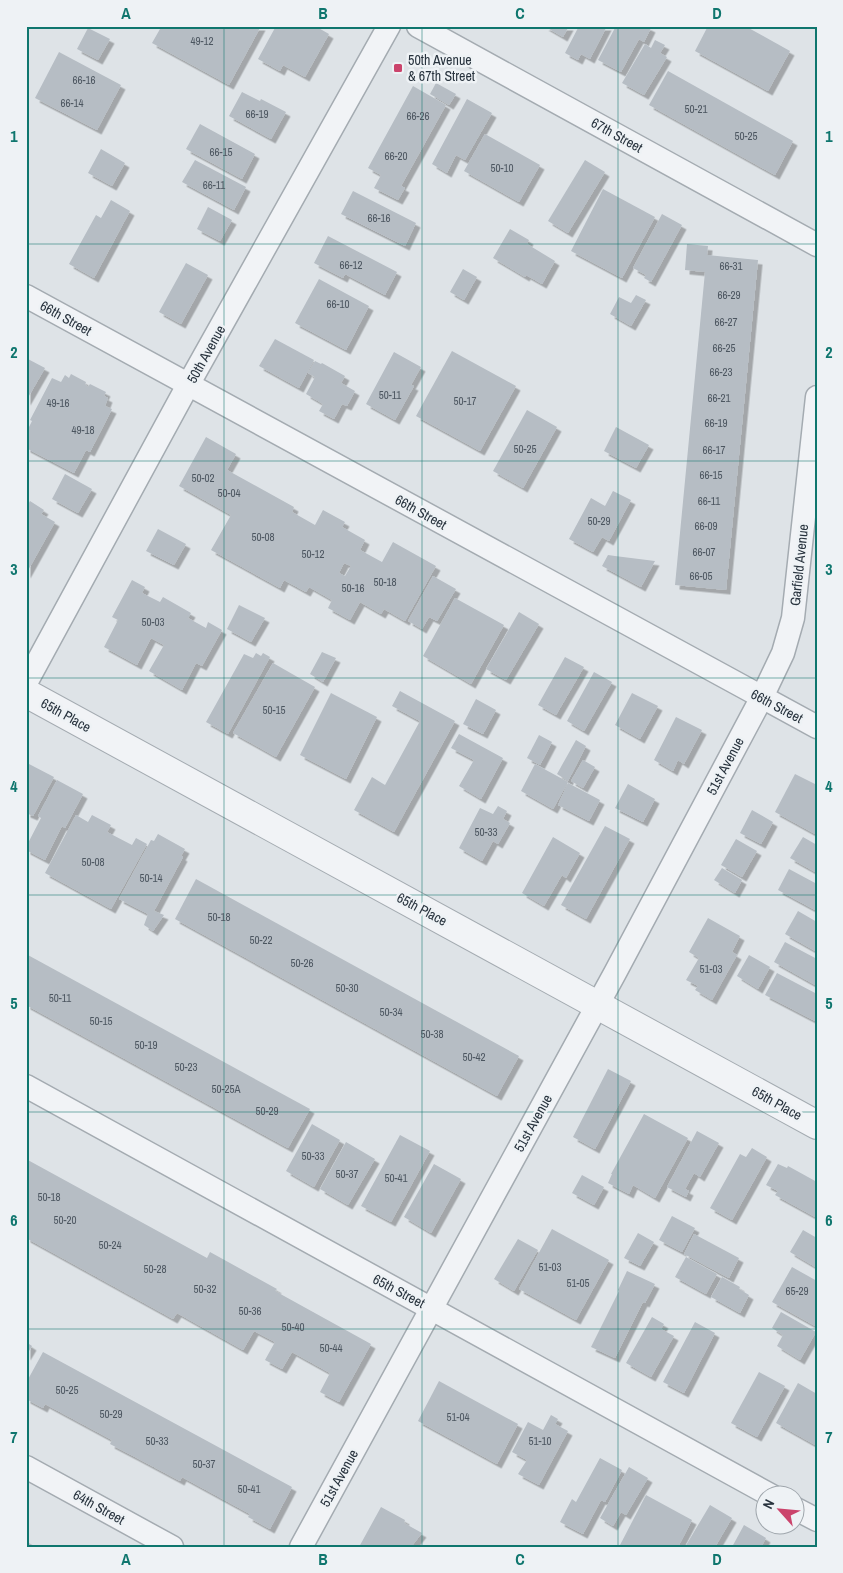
<svg xmlns="http://www.w3.org/2000/svg" width="843" height="1573" font-family="'Archivo Narrow',sans-serif">
  <defs>
    <filter id="shadow"><feDropShadow dx="4.5" dy="4.5" stdDeviation="0" flood-color="#0004"/></filter>
  </defs>
  <rect width="100%" height="100%" fill="#dee3e7"/>
  <!-- building -->
  <g fill="#b6bdc4" fill-rule="evenodd" filter="url(#shadow)">
    <polygon points="156,26 261,26 229,85 152,43 160,29"/>
    <polygon points="276,26 315,26 329,34 305,77 283,65 280,71 258,59"/>
    <polygon points="544,26 569,26 563,37"/>
    <polygon points="579,26 607,26 590,59 581,54 578,60 565,53"/>
    <polygon points="616,26 647,26 651,28 644,42 639,39 621,72 598,60"/>
    <polygon points="708,26 745,26 790,51 768,91 695,51"/>
    <polygon points="88,28 110,39 98,60 77,49"/>
    <polygon points="655,40 665,45 660,53 667,57 644,95 622,83 645,44 651,48"/>
    <polygon points="59,52 121,85 97,130 35,98"/>
    <polygon points="668,71 793,141 775,175 649,105"/>
    <polygon points="436,83 456,94 449,105 430,94"/>
    <polygon points="413,86 446,105 401,186 405,188 398,200 374,188 381,175 368,168"/>
    <polygon points="242,92 260,101 261,99 286,112 271,139 229,116"/>
    <polygon points="467,99 492,113 465,160 456,155 447,173 432,164"/>
    <polygon points="200,124 255,154 242,179 186,149"/>
    <polygon points="485,134 540,165 519,202 464,171"/>
    <polygon points="101,149 125,163 112,186 88,173"/>
    <polygon points="195,160 246,187 234,210 182,182"/>
    <polygon points="585,160 605,172 568,233 548,221"/>
    <polygon points="603,189 655,217 622,278 571,251"/>
    <polygon points="353,191 416,223 405,246 341,214"/>
    <polygon points="111,200 130,211 94,278 69,264 96,215 101,218"/>
    <polygon points="208,207 232,220 220,241 197,229"/>
    <polygon points="662,214 682,225 651,282 644,278 646,275 633,268"/>
    <polygon points="510,229 529,240 527,244 555,261 542,284 526,275 525,277 493,258"/>
    <polygon points="328,236 397,272 385,295 345,274 343,278 314,263"/>
    <polygon points="687,244 708,246 707,255 758,260 726,590 675,585 705,272 685,270"/>
    <polygon points="186,263 208,275 181,324 159,312"/>
    <polygon points="463,269 477,277 464,300 450,292"/>
    <polygon points="319,279 369,306 346,350 295,323"/>
    <polygon points="636,295 646,300 631,326 610,314 619,297 631,303"/>
    <polygon points="275,339 314,360 299,388 259,366"/>
    <polygon points="452,351 516,386 480,451 416,416"/>
    <polygon points="394,352 421,367 411,385 414,386 395,420 366,404"/>
    <polygon points="26,358 45,368 26,401"/>
    <polygon points="315,361 321,364 322,363 345,376 341,383 355,391 347,406 342,404 334,419 319,411 323,404 306,394 315,377 308,373"/>
    <polygon points="71,374 86,382 85,385 86,385 88,387 90,384 106,392 104,396 108,398 105,406 112,409 90,452 86,450 74,473 26,448 26,433 32,421 30,420 52,378 61,382 65,375 69,378"/>
    <polygon points="527,410 557,427 523,488 493,471"/>
    <polygon points="616,427 649,445 636,468 604,451"/>
    <path d="M 206,437 L 236,454 L 227,470 L 294,507 L 292,512 L 315,525 L 323,510 L 345,522 L 342,527 L 365,540 L 360,550 L 382,562 L 393,542 L 436,566 L 405,621 L 384,609 L 381,614 L 360,602 L 350,620 L 328,608 L 332,600 L 309,587 L 306,592 L 284,580 L 280,588 L 211,550 L 231,515 L 179,486 ZM 344,563 L 351,566 L 345,576 L 339,573 Z"/>
    <polygon points="65,474 92,489 78,513 52,499"/>
    <polygon points="613,491 631,500 609,541 602,537 593,552 569,539 591,498 605,506"/>
    <polygon points="30,501 44,510 41,514 55,522 26,574 26,508"/>
    <polygon points="158,529 186,544 174,565 146,551"/>
    <polygon points="608,555 615,556 655,561 641,587 602,566"/>
    <polygon points="433,576 456,589 437,621 429,617 422,629 408,621"/>
    <polygon points="132,580 145,587 142,593 160,602 163,597 191,613 188,618 206,628 208,622 222,630 202,666 196,663 182,690 149,671 164,645 151,638 137,665 104,647 118,620 112,617"/>
    <polygon points="455,598 504,625 471,684 423,656"/>
    <polygon points="239,605 265,618 251,642 227,629"/>
    <polygon points="519,612 539,624 506,680 486,669"/>
    <polygon points="322,652 336,658 323,682 310,674"/>
    <polygon points="256,653 261,656 263,653 270,657 228,734 206,722 244,654 253,658"/>
    <polygon points="565,657 584,667 556,715 538,705"/>
    <polygon points="273,663 315,687 276,757 233,733"/>
    <polygon points="594,672 612,682 584,731 567,721"/>
    <polygon points="400,691 455,721 394,832 354,810 372,777 385,785 420,721 392,706"/>
    <polygon points="331,693 377,717 346,779 300,755"/>
    <polygon points="632,693 658,706 640,739 615,725"/>
    <polygon points="476,699 496,710 483,734 463,724"/>
    <polygon points="676,717 702,730 684,764 678,760 673,771 654,760"/>
    <polygon points="459,734 503,758 481,799 459,786 474,760 451,748"/>
    <polygon points="539,735 552,742 540,765 527,758"/>
    <polygon points="576,740 586,746 568,781 557,774"/>
    <polygon points="583,760 595,767 583,788 571,781"/>
    <polygon points="29,764 54,777 33,816 26,813 26,769"/>
    <polygon points="535,764 568,782 553,809 521,791"/>
    <polygon points="795,774 817,785 817,835 775,812"/>
    <polygon points="57,780 83,794 65,828 62,826 45,860 26,850 26,847 41,818 38,816"/>
    <polygon points="568,783 600,800 589,821 558,805"/>
    <polygon points="628,784 655,799 643,822 615,808"/>
    <polygon points="498,806 507,811 503,819 510,823 498,844 493,841 482,861 459,848 480,808 493,814"/>
    <polygon points="752,810 773,822 761,844 740,833"/>
    <polygon points="76,815 88,822 92,815 111,825 107,832 132,845 136,838 147,844 111,909 45,873"/>
    <polygon points="605,826 630,839 586,919 561,905"/>
    <polygon points="158,834 185,849 181,856 183,857 154,911 164,915 153,931 144,925 148,914 119,899 151,840 154,841"/>
    <polygon points="553,837 580,853 566,878 562,875 544,906 522,893"/>
    <polygon points="803,837 817,845 817,873 790,858"/>
    <polygon points="736,839 757,851 742,877 721,865"/>
    <polygon points="722,868 742,880 735,893 714,880"/>
    <polygon points="789,869 817,884 817,911 778,890"/>
    <polygon points="196,879 519,1056 497,1096 175,919"/>
    <polygon points="798,911 817,922 817,952 785,934"/>
    <polygon points="708,918 740,936 732,952 737,955 712,1000 695,990 698,986 686,980 699,958 689,952"/>
    <polygon points="785,942 817,959 817,986 774,962"/>
    <polygon points="26,954 310,1109 288,1148 26,1005"/>
    <polygon points="749,955 770,967 758,989 737,976"/>
    <polygon points="777,973 817,994 817,1022 765,995"/>
    <polygon points="608,1069 631,1081 595,1149 573,1137"/>
    <polygon points="644,1114 688,1138 655,1198 633,1185 629,1194 608,1183 612,1174 611,1174"/>
    <polygon points="312,1124 340,1140 314,1187 286,1171"/>
    <polygon points="697,1131 719,1143 700,1177 694,1173 685,1189 689,1191 686,1197 667,1187"/>
    <polygon points="400,1135 430,1151 391,1222 361,1206"/>
    <polygon points="346,1142 375,1159 348,1205 320,1189"/>
    <polygon points="752,1148 767,1157 732,1220 710,1208 740,1154 746,1157"/>
    <polygon points="26,1159 207,1258 210,1252 277,1289 275,1291 371,1344 339,1402 320,1392 330,1373 292,1352 282,1369 265,1360 275,1342 254,1331 243,1350 177,1313 173,1319 26,1238"/>
    <polygon points="434,1164 461,1179 431,1233 404,1217"/>
    <polygon points="778,1164 787,1168 788,1166 817,1182 817,1218 775,1195 778,1191 766,1185"/>
    <polygon points="582,1175 604,1187 594,1205 572,1193"/>
    <polygon points="672,1216 695,1228 682,1252 659,1240"/>
    <polygon points="552,1229 609,1260 576,1320 519,1289"/>
    <polygon points="803,1230 817,1238 817,1268 790,1252"/>
    <polygon points="638,1233 654,1242 640,1266 624,1258"/>
    <polygon points="694,1234 739,1258 729,1278 684,1254"/>
    <polygon points="518,1239 538,1250 514,1291 494,1279"/>
    <polygon points="686,1257 717,1274 706,1294 675,1277"/>
    <polygon points="792,1267 817,1281 817,1327 772,1302"/>
    <polygon points="627,1271 655,1284 645,1303 643,1302 615,1358 591,1347 619,1291 618,1290"/>
    <polygon points="722,1277 740,1287 739,1289 749,1295 740,1313 711,1297"/>
    <polygon points="781,1312 816,1332 800,1360 777,1346 783,1335 772,1328"/>
    <polygon points="652,1317 664,1324 661,1329 674,1336 651,1377 626,1363"/>
    <polygon points="695,1322 715,1333 684,1393 663,1382"/>
    <polygon points="26,1342 32,1346 26,1356"/>
    <polygon points="43,1352 292,1487 270,1529 248,1517 250,1514 182,1477 180,1481 135,1457 110,1444 112,1440 45,1404 43,1408 26,1399 26,1383"/>
    <polygon points="759,1372 785,1386 757,1437 731,1423"/>
    <polygon points="439,1381 518,1424 497,1464 418,1421"/>
    <polygon points="798,1383 817,1394 817,1446 776,1423"/>
    <polygon points="551,1415 558,1419 555,1424 568,1431 539,1485 518,1474 527,1460 512,1452 528,1422 543,1430"/>
    <polygon points="600,1458 622,1470 605,1502 601,1500 583,1534 560,1522 572,1499 576,1502"/>
    <polygon points="629,1467 648,1478 626,1515 621,1512 613,1526 600,1518"/>
    <polygon points="646,1495 692,1520 678,1547 619,1547"/>
    <polygon points="710,1505 732,1518 715,1547 685,1547"/>
    <polygon points="381,1507 405,1520 404,1523 422,1533 411,1547 359,1547"/>
    <polygon points="744,1525 766,1538 761,1547 732,1547"/>
    <polygon points="26,1541 29,1543 36,1547 26,1547"/>
  </g>
  <g fill="none" stroke-linecap="round" stroke-linejoin="round">
    <defs>
      <g id="minor">
        <polyline points="418,26 817,245"/>
        <polyline points="26,296 817,727"/>
        <polyline points="26,683 188,385 389,26"/>
        <polyline points="26,1086 772,1496"/>
        <polyline points="26,1467 172,1547"/>
        <polyline points="796,1509 817,1520"/>
        <polyline points="301,1547 615,973 762,697 783,653 793,618 817,397"/>
      </g>
      <polyline id="tertiary" points="26,693 817,1125"/>
    </defs>
    <!-- minor casing -->
    <use href="#minor" stroke="#a4abb1" stroke-width="25"/>
    <!-- tertiary casing -->
    <use href="#tertiary" stroke="#a4abb1" stroke-width="30"/>
    <!-- minor -->
    <use href="#minor" stroke="#f1f3f6" stroke-width="22"/>
    <!-- tertiary -->
    <use href="#tertiary" stroke="#f1f3f6" stroke-width="28"/>
  </g>
  <!-- grid -->
  <path fill="none" stroke="#0f766e" stroke-width="1" stroke-opacity="0.55" d="M 224,26 L 224,1547M 422,26 L 422,1547M 618,26 L 618,1547M 26,244 L 817,244M 26,461 L 817,461M 26,678 L 817,678M 26,895 L 817,895M 26,1112 L 817,1112M 26,1329 L 817,1329"/>
  <!-- markers -->
  <rect fill="#cb446c" stroke="#eef2f5" stroke-width="2" x="393" y="63" width="10" height="10" rx="2.5"/>
  <g text-anchor="middle" dominant-baseline="central" stroke-width="5" stroke-linejoin="round" paint-order="stroke">
    <!-- number labels -->
    <g font-size="11" fill="#4c5660">
      <text x="202" y="41">49-12</text>
      <text x="84" y="80">66-16</text>
      <text x="72" y="103">66-14</text>
      <text x="696" y="109">50-21</text>
      <text x="257" y="114">66-19</text>
      <text x="418" y="116">66-26</text>
      <text x="746" y="136">50-25</text>
      <text x="221" y="152">66-15</text>
      <text x="396" y="156">66-20</text>
      <text x="502" y="168">50-10</text>
      <text x="214" y="185">66-11</text>
      <text x="379" y="218">66-16</text>
      <text x="351" y="265">66-12</text>
      <text x="731" y="266">66-31</text>
      <text x="729" y="295">66-29</text>
      <text x="338" y="304">66-10</text>
      <text x="726" y="322">66-27</text>
      <text x="724" y="348">66-25</text>
      <text x="721" y="372">66-23</text>
      <text x="390" y="395">50-11</text>
      <text x="719" y="398">66-21</text>
      <text x="465" y="401">50-17</text>
      <text x="58" y="403">49-16</text>
      <text x="716" y="423">66-19</text>
      <text x="83" y="430">49-18</text>
      <text x="525" y="449">50-25</text>
      <text x="714" y="450">66-17</text>
      <text x="711" y="475">66-15</text>
      <text x="203" y="478">50-02</text>
      <text x="229" y="493">50-04</text>
      <text x="709" y="501">66-11</text>
      <text x="599" y="521">50-29</text>
      <text x="706" y="526">66-09</text>
      <text x="263" y="537">50-08</text>
      <text x="704" y="552">66-07</text>
      <text x="313" y="554">50-12</text>
      <text x="701" y="576">66-05</text>
      <text x="385" y="582">50-18</text>
      <text x="353" y="588">50-16</text>
      <text x="153" y="622">50-03</text>
      <text x="274" y="710">50-15</text>
      <text x="486" y="832">50-33</text>
      <text x="93" y="862">50-08</text>
      <text x="151" y="878">50-14</text>
      <text x="219" y="917">50-18</text>
      <text x="261" y="940">50-22</text>
      <text x="302" y="963">50-26</text>
      <text x="711" y="969">51-03</text>
      <text x="347" y="988">50-30</text>
      <text x="60" y="998">50-11</text>
      <text x="391" y="1012">50-34</text>
      <text x="101" y="1021">50-15</text>
      <text x="432" y="1034">50-38</text>
      <text x="146" y="1045">50-19</text>
      <text x="474" y="1057">50-42</text>
      <text x="186" y="1067">50-23</text>
      <text x="226" y="1089">50-25A</text>
      <text x="267" y="1111">50-29</text>
      <text x="313" y="1156">50-33</text>
      <text x="347" y="1174">50-37</text>
      <text x="396" y="1178">50-41</text>
      <text x="49" y="1197">50-18</text>
      <text x="65" y="1220">50-20</text>
      <text x="110" y="1245">50-24</text>
      <text x="550" y="1267">51-03</text>
      <text x="155" y="1269">50-28</text>
      <text x="578" y="1283">51-05</text>
      <text x="205" y="1289">50-32</text>
      <text x="797" y="1291">65-29</text>
      <text x="250" y="1311">50-36</text>
      <text x="293" y="1327">50-40</text>
      <text x="331" y="1348">50-44</text>
      <text x="67" y="1390">50-25</text>
      <text x="111" y="1414">50-29</text>
      <text x="458" y="1417">51-04</text>
      <text x="157" y="1441">50-33</text>
      <text x="540" y="1441">51-10</text>
      <text x="204" y="1464">50-37</text>
      <text x="249" y="1489">50-41</text>
    </g>
    <!-- poi labels -->
    <g font-size="14" fill="#28333e" stroke="#eef2f5" text-anchor="start">
      <text x="408" y="60">50th Avenue<tspan x="408" dy="16">&amp; 67th Street</tspan></text>
    </g>
    <!-- street labels -->
    <g font-size="14" fill="#28333e" stroke="#eef2f5">
      <text transform="translate(617 135) rotate(29)">67th Street</text>
      <text transform="translate(66 318) rotate(29)">66th Street</text>
      <text transform="translate(206 354) rotate(-61)">50th Avenue</text>
      <text transform="translate(421 512) rotate(29)">66th Street</text>
      <text transform="translate(799 565) rotate(-84)">Garfield Avenue</text>
      <text transform="translate(777 706) rotate(28)">66th Street</text>
      <text transform="translate(66 715) rotate(29)">65th Place</text>
      <text transform="translate(725 766) rotate(-62)">51st Avenue</text>
      <text transform="translate(422 909) rotate(28)">65th Place</text>
      <text transform="translate(777 1103) rotate(29)">65th Place</text>
      <text transform="translate(533 1123) rotate(-61)">51st Avenue</text>
      <text transform="translate(399 1291) rotate(28)">65th Street</text>
      <text transform="translate(339 1478) rotate(-61)">51st Avenue</text>
      <text transform="translate(99 1507) rotate(29)">64th Street</text>
    </g>
  </g>
  <!-- border -->
  <rect width="843" height="1573" fill="none" stroke="#eef2f5" stroke-width="55"/>
  <!-- north arrow -->
  <g transform="translate(780 1510) rotate(297)"><circle r="24" fill="#eef2f5" stroke="#9fa6ac"/>
  <path d="M0-4L9 19L0 12L-9 19Z" fill="#cb446c"/>
  <text y="-8" font-size="14" font-weight="bold" text-anchor="middle" fill="#28333e">N</text>
  </g>
  <rect x="28" y="28" width="788" height="1518" fill="none" stroke="#0f766e" stroke-width="2"/>
  <g font-size="16" text-anchor="middle" font-weight="bold" fill="#0f766e">
    <text x="126" y="19">A</text>
    <text x="323" y="19">B</text>
    <text x="520" y="19">C</text>
    <text x="717" y="19">D</text>
    <text x="14" y="142">1</text>
    <text x="829" y="142">1</text>
    <text x="14" y="358">2</text>
    <text x="829" y="358">2</text>
    <text x="14" y="575">3</text>
    <text x="829" y="575">3</text>
    <text x="14" y="792">4</text>
    <text x="829" y="792">4</text>
    <text x="14" y="1009">5</text>
    <text x="829" y="1009">5</text>
    <text x="14" y="1226">6</text>
    <text x="829" y="1226">6</text>
    <text x="14" y="1443">7</text>
    <text x="829" y="1443">7</text>
    <text x="126" y="1565">A</text>
    <text x="323" y="1565">B</text>
    <text x="520" y="1565">C</text>
    <text x="717" y="1565">D</text>
  </g>
</svg>
